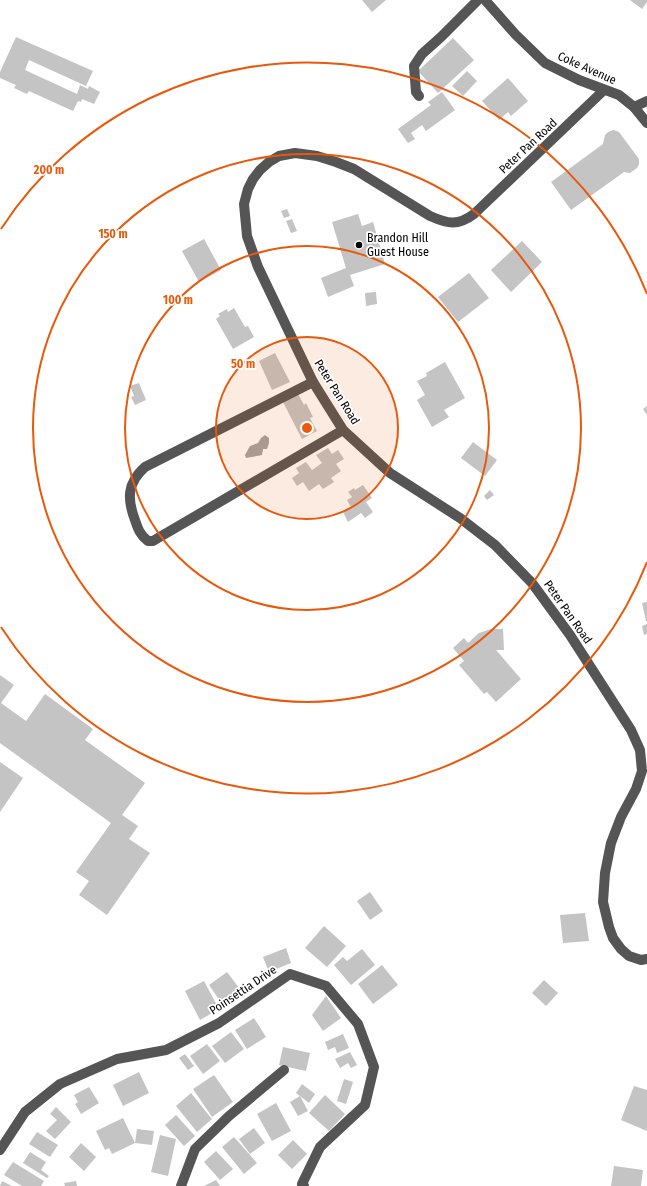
<svg xmlns="http://www.w3.org/2000/svg" width="647" height="1186" font-family="'Fira Sans Condensed',sans-serif">
  <rect width="100%" height="100%" fill="#fff"/>
  <!-- water -->
  <polygon fill="#a3a3a3" points="265,435 269,438 269,443 267,449 263,449 262,455 246,458 245,455 250,446 258,443 261,438"/>
  <!-- building -->
  <g fill="#c4c4c4">
    <polygon points="362,0 386,0 372,12"/>
    <polygon points="630,0 647,0 647,2 642,9"/>
    <polygon points="16,37 93,71 86,86 29,60 25,70 77,94 80,85 88,89 89,86 100,92 94,104 82,99 81,102 78,101 73,111 29,91 27,94 14,88 16,85 0,78 0,72"/>
    <polygon points="453,38 474,60 438,93 418,71"/>
    <polygon points="467,71 477,81 463,96 452,86"/>
    <polygon points="508,78 528,101 511,116 508,112 499,120 482,101"/>
    <polygon points="442,92 455,110 426,131 422,125 411,133 415,139 408,143 398,129 431,105 428,102"/>
    <polygon points="614,130 619,132 639,159 639,164 637,168 630,173 624,172 571,210 551,182 603,144 605,135 608,132"/>
    <polygon points="287,209 290,216 284,218 281,211"/>
    <polygon points="358,214 362,226 373,222 385,264 350,275 354,286 328,297 321,278 346,268 332,222"/>
    <polygon points="292,219 297,231 291,233 286,221"/>
    <polygon points="204,239 221,270 199,282 182,251"/>
    <polygon points="522,241 542,262 511,292 491,270"/>
    <polygon points="469,273 489,298 458,322 438,297"/>
    <polygon points="376,292 377,304 366,306 365,293"/>
    <polygon points="234,308 245,327 248,326 254,337 233,349 216,319 220,316 218,314 227,309 228,312"/>
    <polygon points="275,353 290,382 272,390 259,361"/>
    <polygon points="445,362 465,398 444,410 449,417 432,427 417,400 425,395 417,381 427,376 426,373"/>
    <polygon points="139,383 146,400 135,405 131,397 134,396 130,386"/>
    <polygon points="297,392 304,405 306,403 313,417 310,418 317,431 302,439 282,400"/>
    <polygon points="647,406 647,415 643,409"/>
    <polygon points="473,442 497,460 485,476 461,458"/>
    <polygon points="328,448 332,454 338,450 344,459 336,464 341,471 331,478 334,482 323,489 319,484 309,491 303,482 297,486 292,478 299,473 296,468 306,462 312,470 322,463 316,455"/>
    <polygon points="363,485 372,498 366,502 373,512 365,518 361,513 348,522 343,512 351,507 347,500 352,497 348,492 354,488 355,490"/>
    <polygon points="490,490 494,495 487,500 484,496"/>
    <polygon points="647,602 647,621 646,621 642,603"/>
    <polygon points="647,624 647,634 644,635 642,626"/>
    <polygon points="491,629 503,629 504,650 496,650 521,679 496,702 487,692 484,694 459,665 464,661 453,648 464,638 468,643 479,633"/>
    <polygon points="0,675 14,685 1,703 26,721 45,694 93,729 85,740 145,783 122,815 138,826 129,839 150,853 107,915 79,895 89,881 76,872 111,823 0,743"/>
    <polygon points="0,762 23,778 0,812"/>
    <polygon points="370,892 383,911 370,920 357,901"/>
    <polygon points="585,913 589,941 563,943 560,915"/>
    <polygon points="324,926 346,946 327,967 305,948"/>
    <polygon points="286,948 291,963 269,972 263,957"/>
    <polygon points="362,949 375,965 351,985 334,965 343,957 347,961"/>
    <polygon points="382,965 398,985 373,1004 358,984"/>
    <polygon points="227,972 243,993 224,1007 209,985"/>
    <polygon points="544,980 558,993 546,1006 532,993"/>
    <polygon points="204,981 219,1009 200,1020 185,991"/>
    <polygon points="326,996 341,1018 323,1031 312,1015"/>
    <polygon points="254,1018 266,1037 247,1049 235,1030"/>
    <polygon points="231,1032 244,1049 225,1063 212,1046"/>
    <polygon points="343,1034 349,1048 337,1053 335,1047 328,1050 325,1042"/>
    <polygon points="207,1044 220,1061 203,1074 190,1056"/>
    <polygon points="283,1047 310,1053 306,1071 279,1065"/>
    <polygon points="350,1052 357,1065 351,1068 348,1063 340,1068 335,1059"/>
    <polygon points="185,1054 194,1066 188,1070 179,1058"/>
    <polygon points="139,1072 149,1093 123,1106 113,1085"/>
    <polygon points="214,1075 233,1102 212,1117 193,1089"/>
    <polygon points="344,1079 353,1082 346,1104 337,1101"/>
    <polygon points="302,1084 315,1094 309,1103 296,1093"/>
    <polygon points="634,1086 647,1090 647,1131 621,1120"/>
    <polygon points="89,1087 99,1103 81,1114 75,1104 78,1102 74,1095"/>
    <polygon points="191,1093 212,1119 197,1132 176,1106"/>
    <polygon points="325,1095 345,1114 329,1131 309,1113"/>
    <polygon points="300,1096 308,1111 298,1116 290,1102"/>
    <polygon points="276,1103 291,1131 272,1141 257,1114"/>
    <polygon points="56,1107 71,1122 55,1139 46,1131 57,1120 50,1114"/>
    <polygon points="176,1115 195,1136 184,1146 165,1125"/>
    <polygon points="123,1118 135,1143 112,1154 109,1148 105,1150 96,1131"/>
    <polygon points="254,1128 265,1143 250,1154 239,1139"/>
    <polygon points="137,1129 154,1131 152,1145 135,1143"/>
    <polygon points="37,1132 58,1145 50,1157 29,1144"/>
    <polygon points="160,1135 176,1139 168,1176 151,1172"/>
    <polygon points="234,1137 257,1163 244,1174 222,1147"/>
    <polygon points="293,1140 307,1154 292,1169 278,1155"/>
    <polygon points="81,1143 96,1157 84,1171 69,1157"/>
    <polygon points="216,1151 233,1169 220,1180 204,1162"/>
    <polygon points="30,1152 46,1162 41,1170 49,1176 47,1178 23,1163"/>
    <polygon points="13,1162 44,1181 41,1186 22,1186 4,1175"/>
    <polygon points="614,1166 643,1170 641,1186 611,1186"/>
    <polygon points="216,1180 220,1186 204,1186"/>
    <polygon points="2,1181 12,1186 0,1186"/>
    <polygon points="76,1181 77,1186 65,1186 64,1183"/>
  </g>
  <g fill="none" stroke-linecap="round" stroke-linejoin="round">
    <!-- minor -->
    <g stroke="#555" stroke-width="10">
      <polyline points="485,0 516,35 545,63 579,80 619,95 634,107 647,123"/>
      <path d="M 604,90 L 474,214 C 458,226 448,224 430,216 L 354,169 L 336,162 L 317,156 L 295,153 L 279,156 L 269,162 L 260,170 L 253,179 L 248,189 L 244,204 L 247,236 L 258,267 L 313,382 L 343,430 L 390,473 L 460,518 L 495,545 L 532,583 L 570,635 L 631,730 L 640,750 L 642,771 L 636,789 L 621,817 L 611,843 L 605,873 L 603,902 L 609,927 L 613,938 L 621,949 L 629,956 L 641,960 L 647,959"/>
      <polyline points="419,96 416,92 414,66 422,54 441,37 478,0"/>
      <polyline points="634,107 647,101"/>
      <path d="M 313,382 L 145,467 C 127,483 127,499 135,520 C 138,529 140,535 148,541 L 153,541 L 158,538 L 343,430"/>
      <polyline points="0,1150 25,1112 60,1084 117,1059 166,1050 219,1023 290,974 326,986 358,1024 374,1067 365,1105 320,1147 302,1184 304,1186"/>
      <polyline points="181,1186 195,1149 229,1116 284,1070"/>
    </g>
  </g>
  <!-- distance rings -->
  <circle cx="307" cy="428" r="91" fill="#e8590c" fill-opacity=".12"/>
  <g fill="none" stroke="#e8590c" stroke-width="2">
    <circle cx="307" cy="428" r="91"/>
    <circle cx="307" cy="428" r="182"/>
    <circle cx="307" cy="428" r="274"/>
    <path d="M647 562A365 365 0 0 1 1 627M1 229A365 365 0 0 1 647 294"/>
  </g>
  <!-- markers -->
  <circle fill="#000" stroke="#fff" stroke-width="1.5" cx="359" cy="245" r="4"/>
  <g text-anchor="middle" dominant-baseline="central" stroke-width="3.5" stroke-linejoin="round" paint-order="stroke">
    <!-- street labels -->
    <g font-size="12" fill="#000" stroke="#fff">
      <text transform="translate(587 68) rotate(24)">Coke Avenue</text>
      <text transform="translate(528 146) rotate(-43)">Peter Pan Road</text>
      <text transform="translate(337 392) rotate(58)">Peter Pan Road</text>
      <text transform="translate(568 612) rotate(55)">Peter Pan Road</text>
      <text transform="translate(243 990) rotate(-34)">Poinsettia Drive</text>
    </g>
    <!-- poi labels -->
    <g font-size="12" fill="#000" stroke="#fff" text-anchor="start">
      <text x="367" y="238">Brandon Hill<tspan x="367" dy="14">Guest House</tspan></text>
    </g>
  </g>
  <circle cx="307" cy="428" r="6" fill="#e8590c" stroke="#fff" stroke-width="2"/>
  <g font-size="12" text-anchor="middle" font-weight="bold" fill="#e8590c" stroke="#fff" stroke-width="3.5" stroke-linejoin="round" paint-order="stroke">
    <text x="49" y="174">200 m</text>
    <text x="113" y="238">150 m</text>
    <text x="178" y="304">100 m</text>
    <text x="243" y="368">50 m</text>
  </g>
</svg>
